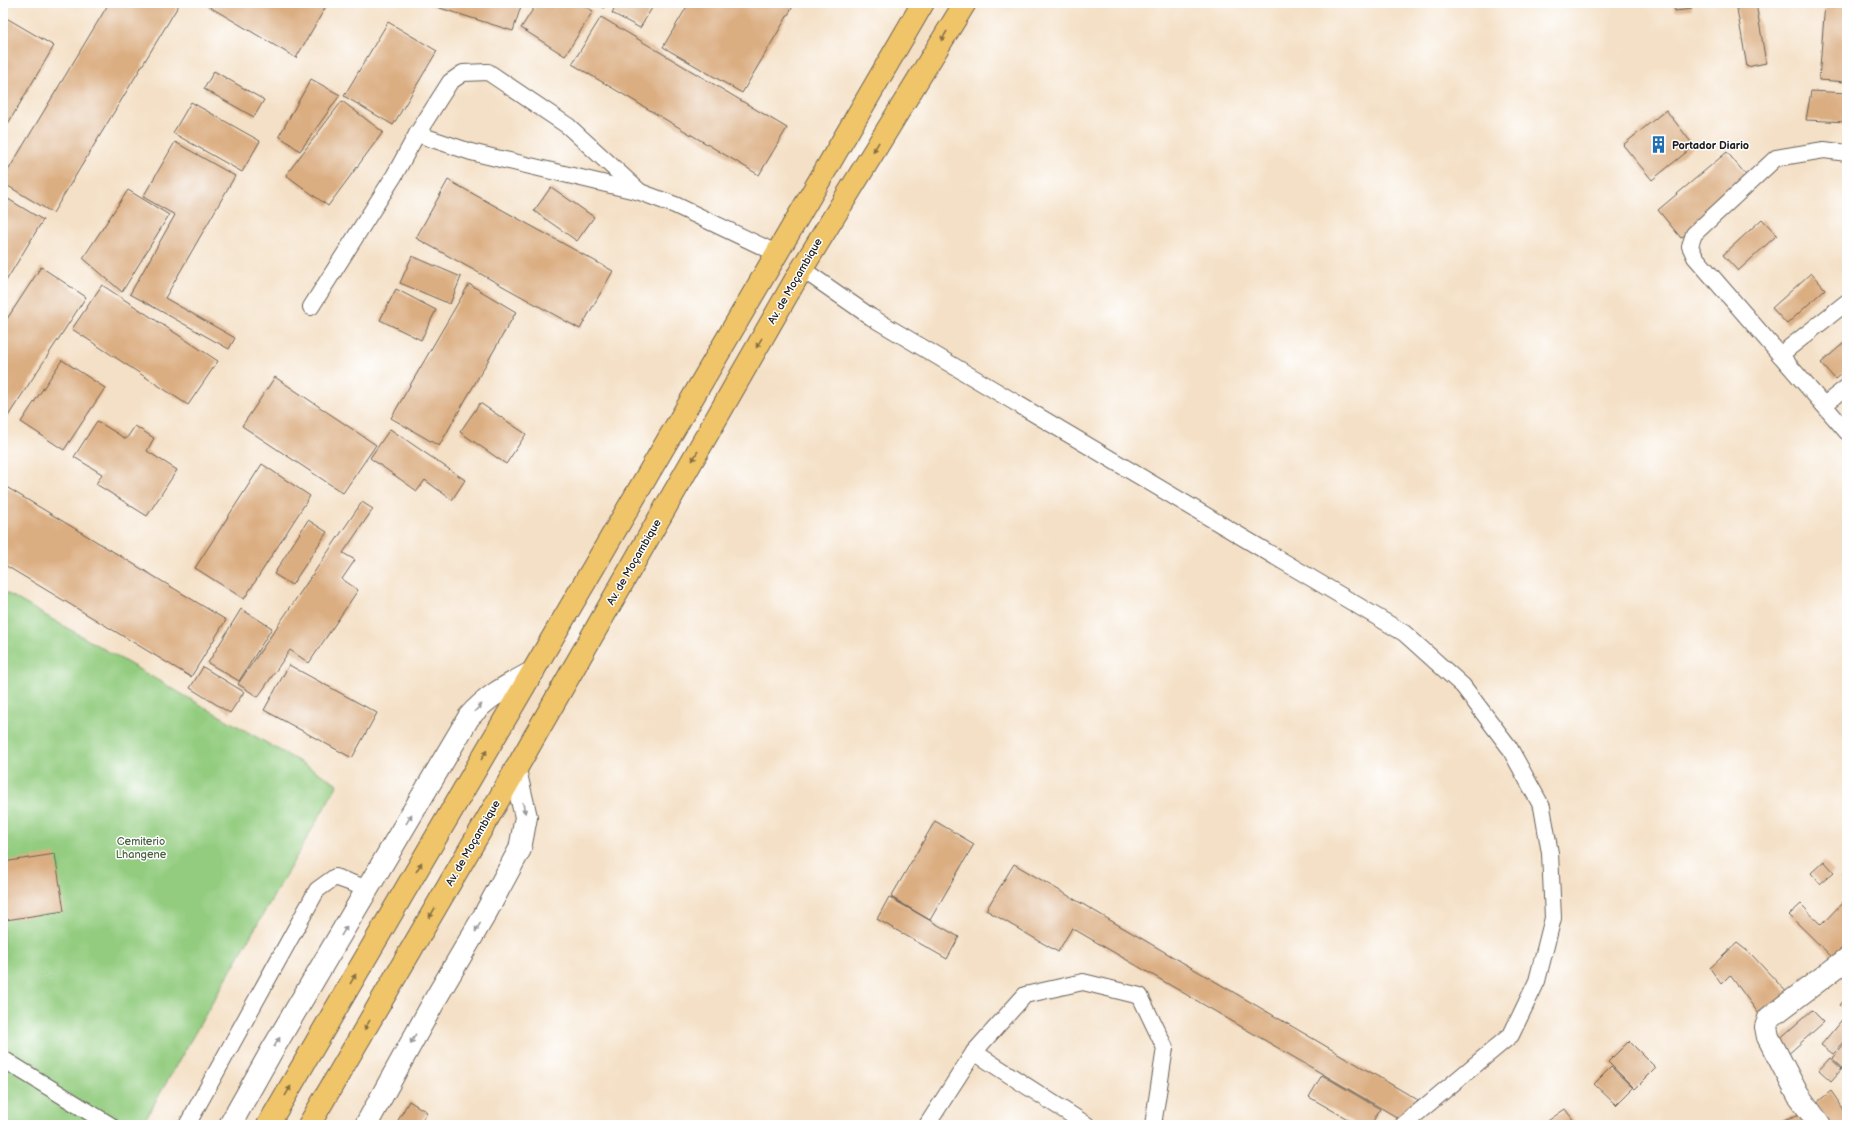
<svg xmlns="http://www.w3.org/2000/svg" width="1850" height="1128" font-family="'Balsamiq Sans',sans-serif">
  <rect width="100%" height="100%" fill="#fff"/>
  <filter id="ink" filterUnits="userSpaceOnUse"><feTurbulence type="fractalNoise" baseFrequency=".025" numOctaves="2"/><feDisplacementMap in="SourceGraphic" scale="8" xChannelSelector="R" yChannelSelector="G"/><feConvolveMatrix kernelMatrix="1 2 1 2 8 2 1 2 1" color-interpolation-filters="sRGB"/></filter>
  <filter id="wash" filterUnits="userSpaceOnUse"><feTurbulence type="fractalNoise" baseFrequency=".012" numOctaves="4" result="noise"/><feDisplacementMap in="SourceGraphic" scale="16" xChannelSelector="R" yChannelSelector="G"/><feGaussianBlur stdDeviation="0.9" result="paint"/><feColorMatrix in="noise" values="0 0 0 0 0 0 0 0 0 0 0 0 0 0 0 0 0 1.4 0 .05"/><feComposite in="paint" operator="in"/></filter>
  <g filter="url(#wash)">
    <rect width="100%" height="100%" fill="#f4e0c6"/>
    <!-- green -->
    <polygon fill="#93cc7f" stroke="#58744e" points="3,591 338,784 142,1125 3,1125"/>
    <g id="blocks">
      <!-- building -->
      <g fill="#dbae82">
        <polygon points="109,3 180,3 53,213 3,183 3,179"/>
        <polygon points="203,3 328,3 296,58"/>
        <polygon points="424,3 522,3 513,31"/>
        <polygon points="537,3 579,3 593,11 565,56 521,28"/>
        <polygon points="596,3 607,3 604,8"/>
        <polygon points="617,3 655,3 640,28 612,13"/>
        <polygon points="689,3 795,3 742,93 663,47"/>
        <polygon points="1674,3 1691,3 1692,9 1675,11"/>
        <polygon points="1736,3 1756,3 1766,63 1747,67"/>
        <polygon points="1825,3 1847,3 1847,82 1819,80"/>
        <polygon points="3,16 54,46 3,132"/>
        <polygon points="601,17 787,128 759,175 572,64"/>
        <polygon points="388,22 437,51 393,125 344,96"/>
        <polygon points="214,71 264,100 254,117 204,89"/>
        <polygon points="311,79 340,95 300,151 279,136"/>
        <polygon points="1811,91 1847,93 1847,122 1806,120"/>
        <polygon points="342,101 383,132 328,206 286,175"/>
        <polygon points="191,102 260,141 242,172 173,133"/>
        <polygon points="1666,110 1694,146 1652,180 1623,145"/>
        <polygon points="175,142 235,176 165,298 235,338 229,349 130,294 175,215 143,197"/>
        <polygon points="1727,152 1750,180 1681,238 1658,210"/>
        <polygon points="448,180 613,271 580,329 416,238"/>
        <polygon points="551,187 594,217 577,241 534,211"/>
        <polygon points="128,190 169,215 122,292 83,258"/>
        <polygon points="3,196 43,220 3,286"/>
        <polygon points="1762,219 1777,235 1738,271 1723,255"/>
        <polygon points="412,256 461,277 450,304 400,283"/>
        <polygon points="41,267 86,297 8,416 3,412 3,325"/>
        <polygon points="1811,273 1825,289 1787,324 1772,308"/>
        <polygon points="469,284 516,312 439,446 391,418"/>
        <polygon points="102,285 218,361 188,405 72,329"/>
        <polygon points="396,289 436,310 421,340 380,320"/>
        <polygon points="1847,340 1847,369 1835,379 1821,363"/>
        <polygon points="62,360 105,388 64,450 21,422"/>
        <polygon points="275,377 376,445 343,493 242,426"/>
        <polygon points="480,403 526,434 506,464 460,432"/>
        <polygon points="97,421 126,439 135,426 154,438 147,451 177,470 147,516 96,484 102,474 74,457"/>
        <polygon points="390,429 465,480 452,500 425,480 417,491 370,458"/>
        <polygon points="262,464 310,496 244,599 195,568"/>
        <polygon points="3,485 226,620 191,677 3,564"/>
        <polygon points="362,502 373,509 343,553 355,560 342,579 358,590 309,663 290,650 258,697 238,684"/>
        <polygon points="308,520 327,532 292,585 274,574"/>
        <polygon points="241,609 272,628 239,681 208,663"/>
        <polygon points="289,665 377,713 352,758 264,710"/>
        <polygon points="203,667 244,692 230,713 190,688"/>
        <polygon points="935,821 974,844 930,920 891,897"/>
        <polygon points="55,854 64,911 6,920 3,898 3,862"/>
        <polygon points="1824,861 1834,872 1820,884 1811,873"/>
        <polygon points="1014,864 1418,1100 1405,1122 1072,928 1058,952 986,910"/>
        <polygon points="1847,870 1847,878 1843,874"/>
        <polygon points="889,897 959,937 947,959 877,919"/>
        <polygon points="1844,901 1847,903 1847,944 1833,958 1789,915 1801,904 1821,925"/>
        <polygon points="1737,943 1751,954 1791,997 1761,1017 1730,975 1721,984 1710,968"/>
        <polygon points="1847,997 1847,1012 1840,1005"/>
        <polygon points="1812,1010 1824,1022 1785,1057 1776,1042"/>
        <polygon points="1845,1016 1847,1018 1847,1039 1833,1054 1821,1045"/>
        <polygon points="1629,1041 1656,1068 1635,1089 1608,1062"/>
        <polygon points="1847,1041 1847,1072 1832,1058"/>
        <polygon points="1830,1058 1842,1069 1831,1081 1819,1070"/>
        <polygon points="1611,1067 1633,1088 1616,1105 1594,1084"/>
        <polygon points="1322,1075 1380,1109 1371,1125 1358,1125 1309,1097"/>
        <polygon points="1831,1091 1847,1114 1847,1125 1830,1125 1815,1104"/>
        <polygon points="409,1101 427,1112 419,1125 397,1125 396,1124"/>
        <polygon points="1565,1109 1577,1125 1542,1125"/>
        <polygon points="1803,1113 1807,1125 1769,1125"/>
      </g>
    </g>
  </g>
  <g filter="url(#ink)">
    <use href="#blocks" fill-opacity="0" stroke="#686158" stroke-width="1"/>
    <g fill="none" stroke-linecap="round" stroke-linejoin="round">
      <defs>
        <g id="service">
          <polyline points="417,134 450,82 463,73 488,72 568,126 639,191"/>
          <polyline points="1847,153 1824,150 1776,158 1694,234 1690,246 1695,257 1847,432"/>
          <polyline points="802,269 871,317 1404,633 1463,686 1509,747 1542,807 1550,853 1553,918 1537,981 1511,1035 1403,1125"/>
          <polyline points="311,307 394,176 417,134 471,152 640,192 675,205 776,253"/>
          <polyline points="1780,355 1847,302"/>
          <polyline points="1824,405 1847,387"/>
          <polyline points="974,1052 1087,1125"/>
          <polyline points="3,1059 110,1125"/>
          <polyline points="187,1125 317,890 335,877 368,889"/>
          <polyline points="927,1125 974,1052 1025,995 1083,982 1140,996 1165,1048 1153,1125"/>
        </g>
        <g id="minor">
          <path d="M 230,1125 L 271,1052 L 469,717 C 487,696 509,685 533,672"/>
          <polyline points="366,1125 436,998 484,916 520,849 526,817 515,770"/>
          <polyline points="1820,1125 1798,1095 1768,1037 1766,1027 1769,1018 1847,959"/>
        </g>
        <g id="trunk">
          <polyline points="268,1125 923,3"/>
          <polyline points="309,1125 496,804 800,272 965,3"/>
        </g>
      </defs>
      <!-- service casing -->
      <use href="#service" stroke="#686158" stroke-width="18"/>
      <!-- minor casing -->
      <use href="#minor" stroke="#686158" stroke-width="24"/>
      <!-- trunk casing -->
      <use href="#trunk" stroke="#686158" stroke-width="24"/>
      <!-- service -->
      <use href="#service" stroke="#fff" stroke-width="16"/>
      <!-- minor -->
      <use href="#minor" stroke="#fff" stroke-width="22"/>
      <!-- trunk -->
      <use href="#trunk" stroke="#f0c469" stroke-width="22"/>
    </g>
    <!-- one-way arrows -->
    <defs><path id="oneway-solid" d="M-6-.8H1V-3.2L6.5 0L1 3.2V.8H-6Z"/></defs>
    <g fill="#867042">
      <use href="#oneway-solid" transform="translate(944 36) rotate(121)"/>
      <use href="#oneway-solid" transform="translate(876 147) rotate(121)"/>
      <use href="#oneway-solid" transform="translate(759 343) rotate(120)"/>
      <use href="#oneway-solid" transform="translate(695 456) rotate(120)"/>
      <use href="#oneway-solid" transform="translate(484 755) rotate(-60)"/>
      <use href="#oneway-solid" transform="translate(419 867) rotate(-60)"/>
      <use href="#oneway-solid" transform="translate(432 913) rotate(120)"/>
      <use href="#oneway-solid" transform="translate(353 979) rotate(-60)"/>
      <use href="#oneway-solid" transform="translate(367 1025) rotate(120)"/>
      <use href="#oneway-solid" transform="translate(288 1091) rotate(-60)"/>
    </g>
    <g fill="#999">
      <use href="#oneway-solid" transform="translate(478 708) rotate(-46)"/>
      <use href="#oneway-solid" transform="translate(524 808) rotate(77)"/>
      <use href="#oneway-solid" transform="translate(409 819) rotate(-60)"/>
      <use href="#oneway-solid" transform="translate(478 927) rotate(120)"/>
      <use href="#oneway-solid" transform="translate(344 931) rotate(-59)"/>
      <use href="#oneway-solid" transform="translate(413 1039) rotate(119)"/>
      <use href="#oneway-solid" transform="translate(277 1042) rotate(-59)"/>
    </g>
  </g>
  <!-- icons -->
  <defs>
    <symbol id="building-bare" viewBox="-9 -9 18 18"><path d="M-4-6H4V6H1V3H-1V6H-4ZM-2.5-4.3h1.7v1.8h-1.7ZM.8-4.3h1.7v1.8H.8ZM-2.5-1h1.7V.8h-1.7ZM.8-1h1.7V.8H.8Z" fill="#1f6fb2" stroke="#fff" stroke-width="2.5" paint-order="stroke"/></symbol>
  </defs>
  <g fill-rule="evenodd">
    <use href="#building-bare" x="1646" y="132" width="25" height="25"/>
  </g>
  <g text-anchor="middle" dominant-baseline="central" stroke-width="3" stroke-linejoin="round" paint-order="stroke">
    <!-- poi labels -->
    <g font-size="11" font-weight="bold" fill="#1c1c1c" stroke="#fff" text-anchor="start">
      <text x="1672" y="145">Portador Diario</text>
    </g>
    <!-- street labels -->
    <g font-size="11" fill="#1c1c1c" stroke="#fff">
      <text transform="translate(795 281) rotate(-60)">Av. de Moçambique</text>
      <text transform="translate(634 562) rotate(-60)">Av. de Moçambique</text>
      <text transform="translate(473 843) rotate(-60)">Av. de Moçambique</text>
    </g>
    <!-- park labels -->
    <g font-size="11" fill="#4c6244" stroke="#fff">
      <text x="141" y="841">Cemiterio<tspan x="141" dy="13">Lhangene</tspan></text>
    </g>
  </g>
  <!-- margin -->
  <rect width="1850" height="1128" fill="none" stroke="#fff" stroke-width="16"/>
</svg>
